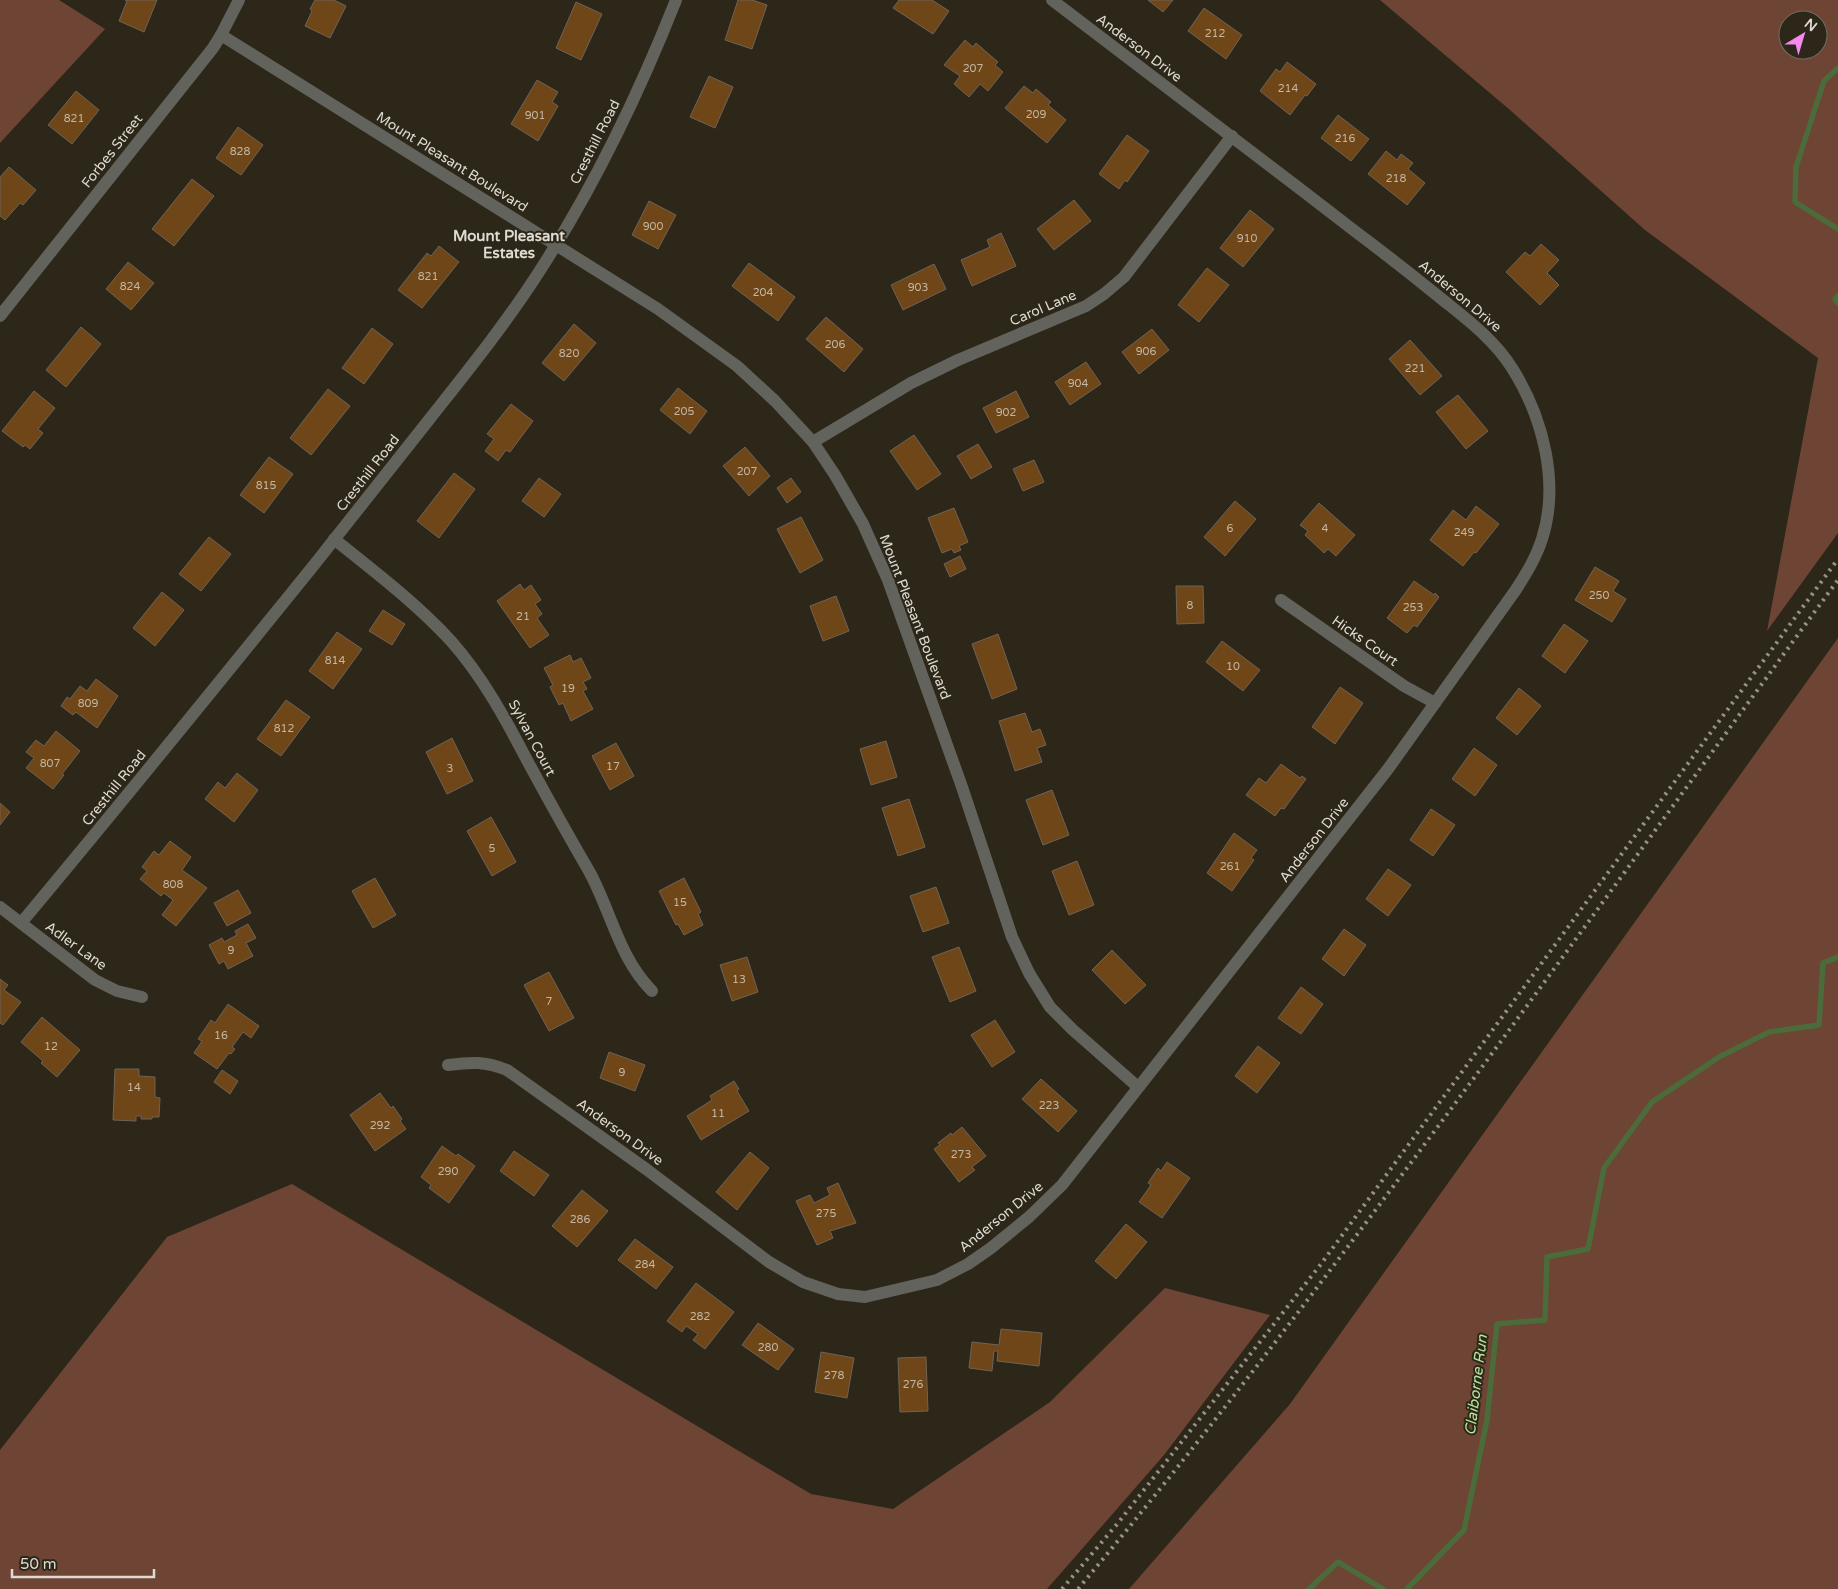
<svg xmlns="http://www.w3.org/2000/svg" width="1838" height="1589" font-family="'Varela Round',sans-serif">
  <rect width="100%" height="100%" fill="#2d271a"/>
  <!-- green -->
  <g fill="#6e4434" fill-rule="evenodd">
    <polygon points="0,0 59,0 105,29 0,143"/>
    <path d="M 1380,0 L 1838,0 L 1838,533 L 1767,631 L 1818,358 L 1645,230 L 1510,110 ZM 1788,20 L 1818,20 L 1818,50 L 1788,50 Z"/>
    <polygon points="1838,638 1838,1589 1129,1589 1290,1404"/>
    <polygon points="292,1184 811,1494 893,1509 1050,1402 1165,1288 1270,1315 1164,1455 1047,1589 0,1589 0,1450 167,1237"/>
  </g>
  <g fill="none" stroke-linecap="round" stroke-linejoin="round">
    <!-- stream -->
    <g stroke="#4b6b3b" stroke-width="5.5">
      <polyline points="1838,68 1824,81 1796,167 1795,202 1838,229"/>
      <polyline points="1838,296 1835,299 1838,303"/>
      <polyline points="1309,1589 1338,1562 1383,1589"/>
      <polyline points="1407,1589 1464,1530 1487,1420 1497,1324 1545,1320 1547,1257 1588,1249 1604,1168 1652,1102 1719,1057 1769,1032 1819,1025 1823,963 1838,957"/>
    </g>
  </g>
  <!-- building -->
  <g fill="#6f4618" stroke="#6f6357">
    <polygon points="125,0 157,0 144,32 119,21 127,1"/>
    <polygon points="315,0 334,0 346,6 330,38 305,26 312,11 310,9"/>
    <polygon points="738,0 752,0 767,5 752,49 725,40"/>
    <polygon points="899,0 932,0 949,11 933,34 893,8"/>
    <polygon points="1148,0 1173,0 1163,12"/>
    <polygon points="576,2 602,14 581,60 556,48"/>
    <polygon points="1204,8 1242,35 1226,59 1188,31"/>
    <polygon points="965,40 973,47 976,43 998,62 995,65 1003,72 988,91 980,84 969,97 954,84 960,76 944,65"/>
    <polygon points="1287,62 1316,84 1307,96 1305,95 1290,115 1260,91 1276,69 1280,72"/>
    <polygon points="709,76 733,87 715,128 690,117"/>
    <polygon points="537,80 558,92 552,102 558,106 538,141 511,124"/>
    <polygon points="1024,86 1033,93 1036,89 1051,102 1048,105 1066,120 1047,143 1005,108"/>
    <polygon points="76,91 99,110 72,144 48,125"/>
    <polygon points="1338,115 1369,139 1351,161 1321,138"/>
    <polygon points="238,127 263,145 241,175 216,158"/>
    <polygon points="1127,135 1149,151 1127,182 1125,180 1119,189 1099,174"/>
    <polygon points="1386,151 1397,160 1401,154 1413,163 1408,169 1425,183 1407,205 1368,174"/>
    <polygon points="9,167 36,190 23,205 20,203 5,220 0,216 0,177"/>
    <polygon points="192,179 214,196 174,246 152,229"/>
    <polygon points="1074,200 1091,221 1054,250 1037,229"/>
    <polygon points="649,201 676,215 658,249 632,235"/>
    <polygon points="1250,210 1274,229 1243,267 1220,248"/>
    <polygon points="1001,233 1016,266 972,286 961,260 990,247 987,240"/>
    <polygon points="1541,244 1559,260 1547,273 1559,285 1540,305 1506,272 1525,252 1530,256"/>
    <polygon points="439,246 459,262 422,308 398,290 427,253 431,256"/>
    <polygon points="128,262 154,283 131,310 106,289"/>
    <polygon points="749,263 795,297 778,321 732,286"/>
    <polygon points="934,264 946,289 903,310 891,285"/>
    <polygon points="1207,268 1229,285 1199,322 1178,305"/>
    <polygon points="826,317 863,349 844,372 806,339"/>
    <polygon points="574,324 596,343 564,381 542,363"/>
    <polygon points="81,327 101,344 66,387 46,370"/>
    <polygon points="372,328 393,344 364,384 342,368"/>
    <polygon points="1152,329 1169,350 1139,374 1122,352"/>
    <polygon points="1410,340 1442,376 1420,395 1389,359"/>
    <polygon points="1086,362 1101,384 1070,405 1055,382"/>
    <polygon points="678,388 707,411 690,434 660,410"/>
    <polygon points="328,389 350,406 311,455 290,438"/>
    <polygon points="34,391 55,408 38,429 43,433 30,449 25,445 23,447 2,431"/>
    <polygon points="1016,391 1029,417 996,433 983,408"/>
    <polygon points="1458,395 1488,431 1466,449 1436,412"/>
    <polygon points="511,404 533,421 510,452 506,450 498,461 485,451 494,439 487,434"/>
    <polygon points="914,435 941,474 917,490 890,451"/>
    <polygon points="978,444 992,467 971,479 957,456"/>
    <polygon points="745,447 770,476 749,496 723,466"/>
    <polygon points="269,457 293,474 264,513 240,495"/>
    <polygon points="1034,460 1044,482 1023,491 1013,469"/>
    <polygon points="454,473 475,489 439,538 417,521"/>
    <polygon points="539,478 561,494 544,517 522,501"/>
    <polygon points="791,478 801,492 787,503 777,488"/>
    <polygon points="1235,501 1256,519 1225,556 1204,537"/>
    <polygon points="1319,503 1355,535 1336,556 1328,549 1324,553 1305,535 1308,531 1300,525"/>
    <polygon points="1476,506 1499,524 1476,553 1474,552 1463,566 1430,540 1453,510 1466,520"/>
    <polygon points="954,508 968,542 959,546 961,550 954,553 952,549 942,553 928,518"/>
    <polygon points="801,517 823,560 800,573 777,529"/>
    <polygon points="209,537 231,554 201,591 179,574"/>
    <polygon points="960,556 966,569 950,577 944,564"/>
    <polygon points="1595,567 1619,581 1613,591 1626,599 1612,622 1575,600"/>
    <polygon points="1414,581 1434,595 1435,593 1439,597 1417,627 1414,625 1407,633 1387,618"/>
    <polygon points="520,584 524,590 531,585 541,600 535,604 542,614 537,618 549,635 530,648 497,601"/>
    <polygon points="1176,586 1203,586 1204,623 1177,624"/>
    <polygon points="162,592 184,610 155,646 133,628"/>
    <polygon points="836,596 849,631 823,641 810,606"/>
    <polygon points="383,610 405,624 392,645 369,631"/>
    <polygon points="1564,624 1588,641 1565,673 1542,656"/>
    <polygon points="337,632 362,649 333,689 309,671"/>
    <polygon points="998,634 1017,689 992,699 972,644"/>
    <polygon points="1222,641 1260,670 1243,691 1206,662"/>
    <polygon points="570,655 573,662 581,658 591,678 583,682 587,689 583,691 593,709 571,721 563,703 559,705 550,687 553,685 544,668"/>
    <polygon points="96,679 118,696 97,728 76,712 73,715 61,706 67,697 70,699 80,686 87,691"/>
    <polygon points="1340,687 1363,703 1335,744 1312,727"/>
    <polygon points="1519,688 1541,706 1517,735 1496,718"/>
    <polygon points="286,700 310,717 281,756 257,739"/>
    <polygon points="1025,713 1032,732 1040,729 1046,745 1037,748 1042,762 1015,771 999,721"/>
    <polygon points="56,731 80,751 62,774 64,775 53,789 26,768 34,758 26,752 36,740 44,746"/>
    <polygon points="452,738 473,781 447,794 426,752"/>
    <polygon points="886,741 897,777 871,785 860,749"/>
    <polygon points="616,743 634,776 610,790 592,756"/>
    <polygon points="1474,748 1497,765 1475,796 1452,779"/>
    <polygon points="1281,764 1300,778 1302,776 1306,779 1284,809 1281,808 1275,816 1246,795 1259,778 1266,783"/>
    <polygon points="237,773 258,790 234,822 205,799 218,782 225,788"/>
    <polygon points="1052,790 1069,835 1043,845 1026,800"/>
    <polygon points="909,799 925,847 898,856 882,808"/>
    <polygon points="0,803 10,812 0,825"/>
    <polygon points="1431,809 1455,825 1433,856 1410,840"/>
    <polygon points="491,817 516,862 492,876 467,831"/>
    <polygon points="1234,833 1257,850 1251,858 1254,860 1232,891 1207,873"/>
    <polygon points="170,841 191,857 182,870 207,888 176,926 162,915 173,900 164,893 161,896 140,879 147,871 142,867 154,851 159,855"/>
    <polygon points="1077,861 1094,905 1069,915 1052,871"/>
    <polygon points="1388,869 1411,885 1388,916 1366,899"/>
    <polygon points="375,878 396,915 373,928 352,891"/>
    <polygon points="684,878 701,912 698,914 703,925 684,935 678,924 676,925 659,891"/>
    <polygon points="936,887 949,923 923,932 910,896"/>
    <polygon points="238,890 251,913 227,926 214,903"/>
    <polygon points="248,924 256,938 246,943 253,956 228,969 224,961 219,964 209,945 222,938 224,942 237,935 235,931"/>
    <polygon points="1344,929 1366,945 1344,976 1322,959"/>
    <polygon points="959,947 976,991 950,1002 932,957"/>
    <polygon points="1112,950 1146,985 1125,1004 1092,970"/>
    <polygon points="747,957 758,992 732,1001 720,965"/>
    <polygon points="549,972 574,1018 549,1031 524,985"/>
    <polygon points="0,979 8,985 4,990 21,1002 3,1025 0,1023"/>
    <polygon points="1301,987 1323,1004 1301,1034 1278,1018"/>
    <polygon points="228,1004 259,1026 251,1038 243,1032 232,1047 235,1049 231,1054 229,1053 217,1069 194,1053 202,1041 198,1039 211,1020 215,1023"/>
    <polygon points="42,1017 80,1050 57,1077 41,1063 43,1061 21,1042"/>
    <polygon points="995,1020 1015,1052 992,1067 971,1035"/>
    <polygon points="1258,1046 1280,1063 1257,1093 1235,1076"/>
    <polygon points="609,1052 645,1065 635,1091 600,1078"/>
    <polygon points="115,1069 139,1069 139,1076 155,1077 155,1097 160,1098 159,1117 152,1117 152,1119 141,1119 141,1116 136,1116 136,1121 113,1120"/>
    <polygon points="222,1070 238,1081 230,1094 214,1082"/>
    <polygon points="1041,1079 1077,1111 1058,1132 1022,1099"/>
    <polygon points="734,1081 739,1089 737,1091 749,1111 701,1140 687,1116 712,1100 710,1096"/>
    <polygon points="380,1093 391,1108 393,1106 402,1119 400,1121 406,1129 375,1151 350,1115"/>
    <polygon points="962,1127 986,1156 972,1167 975,1170 959,1182 934,1149 940,1145 938,1143 951,1133 952,1135"/>
    <polygon points="442,1146 456,1156 458,1154 475,1166 449,1203 429,1188 431,1185 421,1177"/>
    <polygon points="514,1151 549,1175 534,1196 500,1171"/>
    <polygon points="750,1152 769,1168 737,1210 716,1192"/>
    <polygon points="1167,1162 1190,1178 1162,1218 1139,1202 1151,1185 1148,1183 1158,1168 1161,1171"/>
    <polygon points="838,1183 856,1223 830,1231 833,1238 817,1245 796,1201 810,1195 814,1203 830,1195 827,1188"/>
    <polygon points="582,1190 608,1211 577,1247 552,1226"/>
    <polygon points="1126,1224 1147,1242 1116,1279 1095,1261"/>
    <polygon points="635,1239 673,1267 656,1289 618,1260"/>
    <polygon points="696,1283 734,1312 705,1349 693,1340 698,1334 686,1326 682,1332 667,1321"/>
    <polygon points="758,1323 794,1349 778,1370 742,1345"/>
    <polygon points="1001,1329 1042,1333 1039,1366 997,1361 998,1351 994,1351 992,1371 969,1368 972,1342 999,1345"/>
    <polygon points="821,1352 854,1358 847,1398 815,1392"/>
    <polygon points="926,1357 928,1411 900,1412 898,1358"/>
  </g>
  <g fill="none" stroke-linecap="round" stroke-linejoin="round">
    <!-- minor -->
    <g stroke="#62635c" stroke-width="12">
      <polyline points="221,35 658,309 737,366 775,401 813,442 835,475 863,524 888,580 962,787 1012,937 1029,973 1050,1007 1073,1030 1138,1087"/>
      <polyline points="813,442 911,383 958,360 1086,306 1104,294 1124,277 1232,136"/>
      <path d="M 334,539 C 375,572 416,603 451,641 C 483,677 506,720 528,762 C 548,799 568,835 589,871 C 611,911 619,958 652,991"/>
      <polyline points="1281,600 1404,686 1435,703"/>
      <polyline points="0,907 95,980 117,991 142,997"/>
      <path d="M 21,923 C 120,805 217,685 314,565 C 352,517 390,469 428,421 C 465,374 504,326 537,275 C 593,189 638,96 676,0"/>
      <path d="M 448,1065 C 471,1062 485,1061 507,1070 L 646,1169 L 769,1262 L 803,1282 L 838,1294 L 865,1297 L 937,1280 L 968,1264 L 991,1248 L 1029,1217 L 1062,1185 L 1388,769 L 1515,591 C 1526,574 1536,558 1542,539 C 1560,483 1543,417 1512,368 C 1493,338 1465,318 1438,296 C 1411,274 1384,253 1356,232 C 1255,154 1153,77 1052,0"/>
    </g>
    <!-- tertiary -->
    <polyline stroke="#62635c" stroke-width="12" points="0,316 213,48 221,35 239,0"/>
    <!-- rail -->
    <g stroke="#969287" stroke-width="4" stroke-dasharray="2.5 5" stroke-linecap="butt">
      <polyline points="1062,1589 1118,1523 1321,1264 1838,559"/>
      <path d="M 1078,1589 C 1207,1435 1328,1274 1448,1113 C 1579,936 1708,757 1838,580"/>
    </g>
  </g>
  <g text-anchor="middle" dominant-baseline="central" stroke-width="4" stroke-linejoin="round" paint-order="stroke">
    <!-- number labels -->
    <g font-size="11" fill="#c2b6a4">
      <text x="1215" y="33">212</text>
      <text x="973" y="68">207</text>
      <text x="1288" y="88">214</text>
      <text x="1036" y="114">209</text>
      <text x="535" y="115">901</text>
      <text x="74" y="118">821</text>
      <text x="1345" y="138">216</text>
      <text x="240" y="151">828</text>
      <text x="1396" y="178">218</text>
      <text x="653" y="226">900</text>
      <text x="1247" y="238">910</text>
      <text x="428" y="276">821</text>
      <text x="130" y="286">824</text>
      <text x="918" y="287">903</text>
      <text x="763" y="292">204</text>
      <text x="835" y="344">206</text>
      <text x="1146" y="351">906</text>
      <text x="569" y="353">820</text>
      <text x="1415" y="368">221</text>
      <text x="1078" y="383">904</text>
      <text x="684" y="411">205</text>
      <text x="1006" y="412">902</text>
      <text x="747" y="471">207</text>
      <text x="266" y="485">815</text>
      <text x="1230" y="528">6</text>
      <text x="1325" y="528">4</text>
      <text x="1464" y="532">249</text>
      <text x="1599" y="595">250</text>
      <text x="1190" y="605">8</text>
      <text x="1413" y="607">253</text>
      <text x="523" y="616">21</text>
      <text x="335" y="660">814</text>
      <text x="1233" y="666">10</text>
      <text x="568" y="688">19</text>
      <text x="88" y="703">809</text>
      <text x="284" y="728">812</text>
      <text x="50" y="763">807</text>
      <text x="613" y="766">17</text>
      <text x="450" y="768">3</text>
      <text x="492" y="848">5</text>
      <text x="1230" y="866">261</text>
      <text x="173" y="884">808</text>
      <text x="680" y="902">15</text>
      <text x="231" y="950">9</text>
      <text x="739" y="979">13</text>
      <text x="549" y="1001">7</text>
      <text x="221" y="1035">16</text>
      <text x="51" y="1046">12</text>
      <text x="622" y="1072">9</text>
      <text x="134" y="1087">14</text>
      <text x="1049" y="1105">223</text>
      <text x="718" y="1113">11</text>
      <text x="380" y="1125">292</text>
      <text x="961" y="1154">273</text>
      <text x="448" y="1171">290</text>
      <text x="826" y="1213">275</text>
      <text x="580" y="1219">286</text>
      <text x="645" y="1264">284</text>
      <text x="700" y="1316">282</text>
      <text x="768" y="1347">280</text>
      <text x="834" y="1375">278</text>
      <text x="913" y="1384">276</text>
    </g>
    <!-- street labels -->
    <g font-size="14" fill="#dedbd2" stroke="#2d271a">
      <text transform="translate(1139 48) rotate(37)">Anderson Drive</text>
      <text transform="translate(595 142) rotate(-63)">Cresthill Road</text>
      <text transform="translate(112 151) rotate(-52)">Forbes Street</text>
      <text transform="translate(452 162) rotate(32)">Mount Pleasant Boulevard</text>
      <text transform="translate(1460 296) rotate(40)">Anderson Drive</text>
      <text transform="translate(1043 308) rotate(-23)">Carol Lane</text>
      <text transform="translate(368 473) rotate(-52)">Cresthill Road</text>
      <text transform="translate(915 617) rotate(69)">Mount Pleasant Boulevard</text>
      <text transform="translate(1365 641) rotate(35)">Hicks Court</text>
      <text transform="translate(532 738) rotate(62)">Sylvan Court</text>
      <text transform="translate(114 788) rotate(-51)">Cresthill Road</text>
      <text transform="translate(1314 840) rotate(-52)">Anderson Drive</text>
      <text transform="translate(76 946) rotate(36)">Adler Lane</text>
      <text transform="translate(620 1132) rotate(36)">Anderson Drive</text>
      <text transform="translate(1001 1217) rotate(-39)">Anderson Drive</text>
    </g>
    <!-- neighbourhood labels -->
    <g font-size="15" font-weight="bold" fill="#dedbd2" stroke="#2d271a">
      <text x="509" y="236">Mount Pleasant<tspan x="509" dy="17">Estates</tspan></text>
    </g>
    <!-- water labels -->
    <g font-size="15" font-style="italic" fill="#b5e89d" stroke="#2d271a">
      <text transform="translate(1476 1385) rotate(-83)">Claiborne Run</text>
    </g>
  </g>
  <!-- north arrow -->
  <g transform="translate(1803 35) rotate(38)"><circle r="24" fill="#2d271a" stroke="#746f64"/>
  <path d="M0-4L9 19L0 12L-9 19Z" fill="#f689ed"/>
  <text y="-8" font-size="14" font-weight="bold" text-anchor="middle" fill="#dedbd2">N</text>
  </g>
  <!-- scale -->
  <path d="M12 1569v8h142v-8" fill="none" stroke="#dedbd2" stroke-width="2.5"/>
  <text x="20" y="1569" font-size="15" fill="#dedbd2" stroke="#2d271a" stroke-width="4" paint-order="stroke">50 m</text>
</svg>
